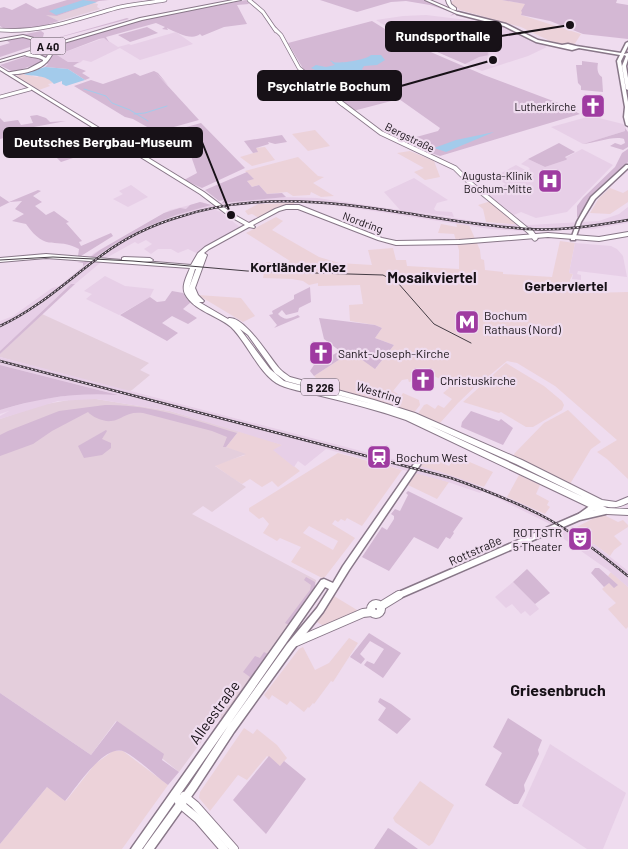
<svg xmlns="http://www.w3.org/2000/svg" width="628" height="849" font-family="Barlow,sans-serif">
  <rect width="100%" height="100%" fill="#efdcef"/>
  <!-- commercial -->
  <g fill="#ecd2d9" fill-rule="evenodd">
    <polygon points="454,0 502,0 526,4 521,15 581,34 574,45 562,44 550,41 521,27 460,10 450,3"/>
    <polygon points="23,74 37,77 41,75 47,77 53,83 48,84 50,86 39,90 16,76"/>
    <polygon points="315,130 330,146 308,151 292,134"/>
    <polygon points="265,147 275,160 252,166 240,157 257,152 255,148"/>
    <polygon points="410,151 434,161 440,177 425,180 414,172 424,168 397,153"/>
    <polygon points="298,157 318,176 324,177 313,183 334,196 321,197 311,192 310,195 293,196 287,192 267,194 259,185 252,187 247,181 253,178 245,171"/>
    <polygon points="610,188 623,193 628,190 628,202 610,214 590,213 599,198"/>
    <polygon points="491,201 521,225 486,222 483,209 478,205"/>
    <polygon points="294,203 294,205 259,218 252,214 248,215 245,211 258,204"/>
    <polygon points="276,217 283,221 272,230 319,257 339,263 372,265 368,250 393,248 396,260 406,260 407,266 459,269 459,250 454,234 438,233 441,224 457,227 456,223 469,225 480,250 481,259 484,260 485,270 503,272 503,274 552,277 560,241 575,243 569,273 573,274 570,280 570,290 588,293 628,292 628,479 607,459 597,452 617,440 555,386 517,363 507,361 484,380 483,379 458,403 440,423 417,415 424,405 427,404 435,409 438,405 444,408 452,399 443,393 449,388 441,382 442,380 432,375 428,376 418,372 414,373 411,376 413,381 409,382 408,379 402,380 393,391 401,396 403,393 419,400 420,405 413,414 375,400 305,382 316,378 314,376 351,352 376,368 394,345 375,338 382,328 375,325 350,321 349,305 363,304 360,285 318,286 318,283 309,285 303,281 292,279 263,278 266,262 286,263 290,261 246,233"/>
    <polygon points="198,295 241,298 255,316 243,322"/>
    <polygon points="506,363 544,386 562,401 564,405 562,410 533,427 526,427 501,412 499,413 463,402"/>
    <polygon points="568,410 601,442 591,449 570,484 515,457 514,454 544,423"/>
    <polygon points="239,431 283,445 274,450 300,471 278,487 272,481 262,487 250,479 242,484 235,480 214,465 245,455 226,447"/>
    <path d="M 338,453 L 402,470 L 362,526 L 347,518 L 345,521 L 341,519 L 338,522 L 335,520 L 332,524 L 355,538 L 325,577 L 322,578 L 291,562 L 301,547 L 280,538 L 277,541 L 263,533 L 269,524 L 263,517 L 259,519 L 249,511 L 249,508 ZM 309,526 L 338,541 L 333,550 L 303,533 Z"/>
    <polygon points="429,457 449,466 454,459 456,460 458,457 493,472 484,487 420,467"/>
    <polygon points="416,473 449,482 437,499 408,485"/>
    <polygon points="519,475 540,485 536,494 549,501 547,505 550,507 545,514 507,497"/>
    <polygon points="602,514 618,522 623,520 628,525 628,527 614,536 622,544 614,550 610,556 594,544 591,546 569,531"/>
    <polygon points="611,572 628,587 628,627 626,629 608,609 616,603 602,589 612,580 608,576"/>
    <polygon points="334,596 357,610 356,615 325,627 317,622"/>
    <polygon points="349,638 358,643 333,682 331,681 314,704 313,703 309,708 308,707 304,712 290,701 287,705 272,695 269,700 264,695 299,649 303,647 315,670 329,663"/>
    <polygon points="244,728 253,734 257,729 277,745 287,758 280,766 267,756 247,780 238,775 210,811 199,798 200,792"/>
    <polygon points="113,751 123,751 168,785 122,849 0,849 0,844 48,786 66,801 95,764"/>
    <polygon points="420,781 454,805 433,843 429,846 395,822 393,818"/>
  </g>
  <!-- industrial -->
  <g fill="#e4cedc">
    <polygon points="93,3 98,4 97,7 100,9 59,21 45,15 49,13 57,16"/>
    <polygon points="42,314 149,363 140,370 150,375 132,390 128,392 0,357 0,354"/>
    <polygon points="80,398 96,399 170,411 239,431 226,447 246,454 215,466 246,487 212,512 203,506 192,514 316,580 315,588 222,719 220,718 216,722 179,772 116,721 91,755 0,693 0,419 41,405"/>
  </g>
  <!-- built -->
  <g fill="#e7cfe7">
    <polygon points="426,15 493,23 547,47 528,56 482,71 403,37 376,20 403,16"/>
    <polygon points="176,32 193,44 140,60 120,48 91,62 83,60 81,62 75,65 78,63 68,62 57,55 104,38 118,47 129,44 131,45"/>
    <polygon points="591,116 623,124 626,128 625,131 583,144 551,127"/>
    <polygon points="582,149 613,165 567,212 536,218 521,212 514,215 481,189 486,186 495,190 506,184 494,177 516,165 527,171 530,169 528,167 521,164 528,159 545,167 566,160 565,158"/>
    <polygon points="414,178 448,200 437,203 434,209 436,211 452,212 454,217 409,211 486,223 529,225 599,221 619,214 628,207 628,223 593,229 524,231 490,229 354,208 300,201 227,206 216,210 221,212 241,228 198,254 188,249 178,253 171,249 158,249 151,254 144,249 152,244 146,240 138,244 135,242 106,258 75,284 71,284 0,351 0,321 13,316 52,288 59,286 87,263 84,262 94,253 170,210 202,202 211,205 227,202 283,197 317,198 400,210 384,192"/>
    <polygon points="131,185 148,197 128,207 113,199 123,194 119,191"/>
    <polygon points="575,243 611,246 617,249 623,256 627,277 578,271 577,274 581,275 581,280 572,279 573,274 569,273"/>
    <polygon points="105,276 125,286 154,289 150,297 119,315 86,299 92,294 84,291"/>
    <polygon points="0,357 438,471 467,481 525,505 544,515 591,546 594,544 628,571 628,587 608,570 564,539 560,534 563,533 548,523 487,493 482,491 480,493 448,482 326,449 305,466 298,461 294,467 273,450 282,445 170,411 96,399 58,401 0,419 0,416 9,411 0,414 0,410 36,400 86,393 114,394 0,365"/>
    <polygon points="513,582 535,604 539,609 530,616 525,611 521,614 512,604 506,608 495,597"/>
    <polygon points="550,744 626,793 603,849 587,849 522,806"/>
  </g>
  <!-- green -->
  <g fill="#d4b8d4">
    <path d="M 67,0 L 109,0 L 99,1 L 57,16 L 46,15 L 59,21 L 35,28 L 36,30 L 29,31 L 32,28 C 22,34 13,31 2,30 L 3,28 L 0,26 L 0,8 L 4,7 L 12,10 L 26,3 L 37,9 Z"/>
    <path d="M 246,0 L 249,4 L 237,5 L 247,24 L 224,27 L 202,36 L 200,34 C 192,41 178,33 167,28 L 168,30 L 162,29 L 165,27 L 156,23 L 106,37 L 109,42 L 104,38 L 99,39 L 57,55 L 68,62 L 79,62 L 73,66 L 86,71 L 82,73 L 90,78 L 85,80 L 68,69 L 45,67 L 48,64 L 43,62 L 13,72 L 0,65 L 97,33 L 150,18 Z"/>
    <polygon points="320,0 425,0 454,12 455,14 450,16 454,13 430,5 406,1 391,2 357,12"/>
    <polygon points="502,0 628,0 617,0 616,3 628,5 628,39 583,34 550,21 521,15 522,12 521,11 525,4"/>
    <path d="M 127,18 L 129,19 L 50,40 C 36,40 25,35 11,37 L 41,31 L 44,33 L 43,37 L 56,38 Z"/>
    <polygon points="372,21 398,37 433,53 484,75 569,107 568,108 579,111 574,111 580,114 440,156 410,146 415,141 409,139 438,131 440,128 399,99 353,111 305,72 288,43"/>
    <polygon points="147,27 158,33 130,42 118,35"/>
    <path d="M 478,36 L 479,37 L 470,40 L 471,43 L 469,46 C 476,49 482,49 489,53 L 487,54 L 489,55 L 479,57 L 465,64 L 407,39 L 409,37 L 430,41 L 438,37 L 438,40 L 453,41 L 455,38 L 466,39 Z"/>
    <polygon points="22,37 33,40 35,43 30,47 0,57 0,46 10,43 6,40 0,40"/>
    <path d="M 582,61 L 598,63 C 597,68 597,74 602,77 L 603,92 L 581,90 L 581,86 L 578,83 L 576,65 L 582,65 Z"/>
    <polygon points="154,71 158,73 168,85 156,73 199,120 156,132 133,119 125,117 74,86 91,80 103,84 135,73 140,76"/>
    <polygon points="37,115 46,118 50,122 66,121 7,132 8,137 0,139 0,118 4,122 18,120 21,125 33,123 30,116"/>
    <polygon points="201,123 245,168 202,188 184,180 197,173 191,156 168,132"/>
    <path d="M 625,128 L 628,132 L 628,147 L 623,150 L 610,146 L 615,143 L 621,145 L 625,143 L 624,139 C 615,135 595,143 583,144 L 625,131 Z"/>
    <polygon points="282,135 287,142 275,144 268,142 269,144 256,148 258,152 253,153 244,141"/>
    <polygon points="71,141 88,153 61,162 54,155 64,152 61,148"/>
    <polygon points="559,143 575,152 565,157 567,159 566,160 545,167 528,159"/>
    <polygon points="628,149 628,162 593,195 577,218 577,206 583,198 615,167 622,153"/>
    <polygon points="247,172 254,179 247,181 252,187 259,185 267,194 282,193 286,197 222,203 224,200 219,201 205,190"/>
    <path d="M 38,190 L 41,191 L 33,196 L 42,202 L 35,206 L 46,215 L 54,211 L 69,222 L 66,223 L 82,241 L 79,242 L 81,246 L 111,233 L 113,236 L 81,256 L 78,256 L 79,249 C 56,236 47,254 26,224 L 12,221 L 24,214 L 15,209 L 22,201 L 10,202 L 0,207 L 0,196 L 9,202 Z"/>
    <polygon points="200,202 211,205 176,215 146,227 114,244 83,266 83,263 77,262 84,262 100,250 164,213 180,208 186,209 190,205"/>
    <polygon points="71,284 75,284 0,354 0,351"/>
    <path d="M 310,287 L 311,302 L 299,308 L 298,312 L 286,315 L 282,310 L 278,314 C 285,321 289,319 298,315 L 300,317 L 274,328 L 277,325 L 269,315 L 273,314 L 272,311 L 294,299 L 294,295 Z"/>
    <polygon points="172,291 183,293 187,299 191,302 183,309 197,318 188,324 172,316 162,323 178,333 167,341 120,315 150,297 157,302 165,301"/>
    <polygon points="319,318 375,325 382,328 375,338 394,345 375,369 351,352 314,376 310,371 314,365 340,351 324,339"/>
    <path d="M 0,365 L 118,395 C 77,392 39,398 0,410 Z"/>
    <path d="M 105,405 C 151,404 194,420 237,433 L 226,447 L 223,447 L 227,437 L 212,431 L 143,413 C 125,411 123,420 111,421 C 104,422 92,417 88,412 L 52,431 L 33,444 L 0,456 L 0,435 L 8,431 L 59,411 Z"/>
    <polygon points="471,411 499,421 501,419 513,428 503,445 461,427 462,422"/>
    <polygon points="106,430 107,431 102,439 111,443 111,448 102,455 84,458 78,446"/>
    <polygon points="408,491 463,518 453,532 454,533 450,539 446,537 438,549 414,537 389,571 362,557 382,527 387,530 394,519 394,516 391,514 395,509 400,511 408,495 406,493"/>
    <polygon points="595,568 599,568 618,585 614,588 609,583 604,587 591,573"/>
    <polygon points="527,569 550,593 535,604 513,582"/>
    <polygon points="306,577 315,582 315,588 289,625 285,623 310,590 311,585 304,580"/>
    <polygon points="369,633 401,653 383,678 364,665 367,661 374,664 384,649 370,641 360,654 365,659 361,664 350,657"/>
    <polygon points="264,652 268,654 249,681 248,680 250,677 243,672 255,656 260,658"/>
    <path d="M 0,693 L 91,755 L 117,721 L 164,754 L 162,760 L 179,772 L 168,785 C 154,775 140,760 125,752 C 105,742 76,788 65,801 L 47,787 L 0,844 Z"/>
    <polygon points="380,698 391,704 411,719 397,734 378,720 386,708 378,702"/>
    <polygon points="508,718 542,740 538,750 539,754 524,785 525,791 518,804 514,804 485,785 502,753 493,747"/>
    <polygon points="269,756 280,766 284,761 306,779 266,834 233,800"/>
    <polygon points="388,828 390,829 418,849 374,849"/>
  </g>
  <!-- water -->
  <g fill="#a3cbeb">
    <polygon points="83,0 97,2 56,15 49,11"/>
    <path d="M 371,55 L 381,55 L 385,60 L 377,65 L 364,66 L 362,69 L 365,74 C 354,79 346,71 336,75 L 335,80 L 324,80 L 320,77 L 321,73 L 311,68 L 316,65 L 326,67 L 335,65 L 332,63 L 333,62 C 339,64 366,60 371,55 Z"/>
    <path d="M 45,67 L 68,69 L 85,80 L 66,86 L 62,84 L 62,81 L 54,84 C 45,74 35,77 23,74 Z"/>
    <polygon points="494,132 446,152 434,148 456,140"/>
  </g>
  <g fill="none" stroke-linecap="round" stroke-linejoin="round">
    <!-- stream -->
    <g stroke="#a3cbeb" stroke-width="1">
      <polyline points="331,61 333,62"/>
      <polyline points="84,89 106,96 112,103 130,110 148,121"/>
      <polyline points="134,114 145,113 167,106"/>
    </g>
    <defs>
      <g id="tertiary-far4">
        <polyline points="249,0 263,12 276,31"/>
        <polyline points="275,29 281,35 299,68 342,104"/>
        <path d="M 0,30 C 42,33 77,19 116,8 C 132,4 149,3 165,0"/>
        <polyline points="0,97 30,89"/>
      </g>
      <polyline id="tertiary-far3" points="340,102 381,133 455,168 470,183 531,233"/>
      <polyline id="tertiary-far2" points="530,231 535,238"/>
      <g id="tertiary-far1">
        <polyline points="581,516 592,508 599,507"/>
        <polyline points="397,596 579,517 605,511"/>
      </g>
      <g id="tertiary">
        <circle cx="376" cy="609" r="5"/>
        <polyline points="381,606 399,595"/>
        <polyline points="296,642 363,613 372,612"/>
        <polyline points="175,794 180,804 198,819 224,849"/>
        <polyline points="184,796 195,805 234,849"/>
      </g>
      <g id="secondary">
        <polygon points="458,12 506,24 538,40 562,45 568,44 576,46 621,53 626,43 628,42 628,46 624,54 628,53 628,59 626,66 628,78 628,90 626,89 622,66 626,56 624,55 621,61 628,102 628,126 626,125 624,117 625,107 617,61 620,55 579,48 572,50 536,42 504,26 457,14"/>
        <polygon points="626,165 628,165 628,168 595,199 581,222 575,239 575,240 571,240 571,239 577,222 591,197"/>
        <path d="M 420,457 L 422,458 L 423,460 L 422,462 L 349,570 L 323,612 L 293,650 L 234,732 L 196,790 L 154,849 L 143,849 L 145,846 L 190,784 L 228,726 L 142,849 L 131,849 L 133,846 L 321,580 L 324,579 L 333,583 L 343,566 L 418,458 ZM 325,587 L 329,589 L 317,608 L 287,644 L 229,725 Z"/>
      </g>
      <path id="primary" d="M 0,67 L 204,192 L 233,214 L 249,223 L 275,209 L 286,205 L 299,205 L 382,238 L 396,241 L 459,240 L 548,233 L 599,237 L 628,232 L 628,236 L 599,241 L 548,237 L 459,244 L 396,245 L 378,240 L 298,209 L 286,209 L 279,211 L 253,225 L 255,227 L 254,228 L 249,227 L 209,249 L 204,253 L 207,255 L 195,288 L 198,295 L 204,301 L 203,302 L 199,302 L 228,319 L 229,318 C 245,317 268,355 278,367 C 281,371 286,374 290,377 L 374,400 L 415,413 L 522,460 L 602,500 L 616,502 L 628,497 L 628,503 C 617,508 614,508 603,506 L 607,508 L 628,509 L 628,515 L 607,514 L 593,509 L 406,420 C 377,410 347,402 317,395 C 306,392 291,390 280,385 C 260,376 247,342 231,327 C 217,315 194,311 185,294 C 181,286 187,276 190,268 L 46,258 L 0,262 L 0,258 L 46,254 L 122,260 L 122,258 L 124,257 L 150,258 L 153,260 L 152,261 L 143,261 L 191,265 L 198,253 L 205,247 L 245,225 L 229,216 L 200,194 L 0,70 ZM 195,269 L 196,269 L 189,288 L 192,295 L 189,288 ZM 240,329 L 248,335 L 275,373 L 286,381 L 376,405 L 284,381 L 270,369 ZM 429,425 L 516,464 L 583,497 Z"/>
      <g id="motorway">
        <path d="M 233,0 L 241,0 L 142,20 L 57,45 C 55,49 51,58 47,62 C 39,71 16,77 5,73 L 28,69 L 43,61 L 43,60 C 36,56 29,58 25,55 L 0,62 L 0,60 L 140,18 ZM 53,47 L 46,58 L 38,54 L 29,54 Z"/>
        <polygon points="425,0 430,0 460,13 457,14"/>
        <path d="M 446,0 L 450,0 L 451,4 L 456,8 L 456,10 C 451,10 447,5 446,0 Z"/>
        <polygon points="23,35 41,40 55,39 57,40 41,42 23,37 0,41 0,39"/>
      </g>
    </defs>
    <!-- tertiary-far4 casing -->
    <use href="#tertiary-far4" stroke="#878" stroke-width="4.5"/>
    <!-- tertiary-far3 casing -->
    <use href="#tertiary-far3" stroke="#878" stroke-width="5.5"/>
    <!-- tertiary-far2 casing -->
    <use href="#tertiary-far2" stroke="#878" stroke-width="7"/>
    <!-- tertiary-far1 casing -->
    <use href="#tertiary-far1" stroke="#878" stroke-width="9"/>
    <!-- tertiary casing -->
    <use href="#tertiary" stroke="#878" stroke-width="10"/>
    <!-- secondary casing -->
    <use href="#secondary" stroke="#878" stroke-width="3"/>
    <!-- primary casing -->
    <use href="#primary" stroke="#878" stroke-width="2"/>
    <!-- motorway casing -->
    <use href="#motorway" stroke="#878" stroke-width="2"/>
    <!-- tertiary-far4 -->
    <use href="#tertiary-far4" stroke="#fff" stroke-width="3"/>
    <!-- tertiary-far3 -->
    <use href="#tertiary-far3" stroke="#fff" stroke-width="4"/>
    <!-- tertiary-far2 -->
    <use href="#tertiary-far2" stroke="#fff" stroke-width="5"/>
    <!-- tertiary-far1 -->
    <use href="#tertiary-far1" stroke="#fff" stroke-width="6"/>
    <!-- tertiary -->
    <use href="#tertiary" stroke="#fff" stroke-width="8"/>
    <!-- secondary -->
    <use href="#secondary" fill="#fff" fill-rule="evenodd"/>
    <!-- primary -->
    <use href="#primary" fill="#fff" fill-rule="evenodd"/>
    <!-- motorway -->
    <use href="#motorway" fill="#fff" fill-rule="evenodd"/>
    <!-- tram -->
    <polyline stroke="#443c44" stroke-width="1" points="0,260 53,257 133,261 247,271 383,275 398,283 434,324 471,343"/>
    <defs>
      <g id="rail">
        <path d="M 0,326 C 39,308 68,280 102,255 C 125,238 152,225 179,217 C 295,179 410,221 527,229 C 561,231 594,226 628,220"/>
        <path d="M 0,361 L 451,478 C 485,490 519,503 550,520 C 578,536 603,556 628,576"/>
      </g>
    </defs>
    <!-- rail casing -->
    <use href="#rail" stroke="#443c44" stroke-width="2.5"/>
    <!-- rail -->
    <use href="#rail" stroke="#efdcef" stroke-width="1" stroke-dasharray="2" stroke-linecap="butt"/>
  </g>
  <!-- icons -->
  <defs>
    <symbol id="church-square" viewBox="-11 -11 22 22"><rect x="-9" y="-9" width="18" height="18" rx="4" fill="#9f3ba1" stroke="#efdcef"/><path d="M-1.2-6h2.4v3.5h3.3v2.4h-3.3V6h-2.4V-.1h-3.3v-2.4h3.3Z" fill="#fff"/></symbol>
    <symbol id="hospital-square" viewBox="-11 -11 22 22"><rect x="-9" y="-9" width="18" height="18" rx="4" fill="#9f3ba1" stroke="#efdcef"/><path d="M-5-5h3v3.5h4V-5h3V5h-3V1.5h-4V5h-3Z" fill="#fff"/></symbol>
    <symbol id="metro-square" viewBox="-11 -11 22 22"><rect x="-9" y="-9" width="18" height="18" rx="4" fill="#9f3ba1" stroke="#efdcef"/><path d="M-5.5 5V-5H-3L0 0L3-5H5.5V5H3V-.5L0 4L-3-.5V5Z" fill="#fff"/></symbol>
    <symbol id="station-square" viewBox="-11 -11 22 22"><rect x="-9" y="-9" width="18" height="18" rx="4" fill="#9f3ba1" stroke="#efdcef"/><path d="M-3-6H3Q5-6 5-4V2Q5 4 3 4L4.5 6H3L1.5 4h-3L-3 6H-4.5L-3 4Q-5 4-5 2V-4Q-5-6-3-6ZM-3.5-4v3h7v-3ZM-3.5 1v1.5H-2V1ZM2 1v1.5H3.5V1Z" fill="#fff"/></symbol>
    <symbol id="theatre-square" viewBox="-11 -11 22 22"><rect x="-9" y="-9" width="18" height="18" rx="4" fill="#9f3ba1" stroke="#efdcef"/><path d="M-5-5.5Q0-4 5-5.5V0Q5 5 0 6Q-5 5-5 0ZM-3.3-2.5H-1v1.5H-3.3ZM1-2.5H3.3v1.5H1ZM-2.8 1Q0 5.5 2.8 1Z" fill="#fff"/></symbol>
  </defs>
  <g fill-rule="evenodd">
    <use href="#church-square" x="579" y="92" width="28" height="28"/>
    <use href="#hospital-square" x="536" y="167" width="28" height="28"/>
    <use href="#metro-square" x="453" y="308" width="28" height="28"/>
    <use href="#church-square" x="307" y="339" width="28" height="28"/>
    <use href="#church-square" x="409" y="366" width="28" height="28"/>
    <use href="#station-square" x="365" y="443" width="28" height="28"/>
    <use href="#theatre-square" x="566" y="525" width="28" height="28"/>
  </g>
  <g text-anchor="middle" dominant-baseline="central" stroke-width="4.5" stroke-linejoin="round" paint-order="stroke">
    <!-- shield labels -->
    <g fill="#efdcef" stroke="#584e58" stroke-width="1">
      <rect x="30.5" y="37.5" width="35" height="17" rx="4"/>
      <rect x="301" y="378.5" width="38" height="17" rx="4"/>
    </g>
    <g font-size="11" font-weight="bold" fill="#171117">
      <text x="48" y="46">A 40</text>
      <text x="320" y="387">B 226</text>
    </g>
    <!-- far-poi labels -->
    <g font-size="11" fill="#171117" stroke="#efdcef" text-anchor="end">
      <text x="576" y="106">Lutherkirche</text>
      <text x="532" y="175">Augusta-Klinik<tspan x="532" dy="13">Bochum-Mitte</tspan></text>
    </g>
    <!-- far-street labels -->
    <g font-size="11" fill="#171117" stroke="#efdcef">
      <text transform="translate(410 137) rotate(26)">Bergstraße</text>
      <text transform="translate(363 222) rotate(20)">Nordring</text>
    </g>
    <!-- poi labels -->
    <g font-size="12" fill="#171117" stroke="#efdcef" text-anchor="start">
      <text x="484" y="315">Bochum<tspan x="484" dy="14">Rathaus (Nord)</tspan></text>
      <text x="338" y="353">Sankt-Joseph-Kirche</text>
      <text x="440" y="380">Christuskirche</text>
      <text x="396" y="457">Bochum West</text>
      <text x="562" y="532" text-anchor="end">ROTTSTR<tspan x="562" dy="14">5 Theater</tspan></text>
    </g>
    <!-- street labels -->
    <g font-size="12" fill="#171117" stroke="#efdcef">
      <text transform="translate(379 392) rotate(17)">Westring</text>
      <text transform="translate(475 550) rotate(-24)">Rottstraße</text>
    </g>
    <!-- neighbourhood labels -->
    <g font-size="14" font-weight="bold" fill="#171117" stroke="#efdcef">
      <text x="298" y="266">Kortländer Kiez</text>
      <text x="566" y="285">Gerberviertel</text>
    </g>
    <!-- quarter labels -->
    <g font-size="15" font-weight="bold" fill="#171117" stroke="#efdcef">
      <text x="432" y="277">Mosaikviertel</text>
    </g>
    <!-- near-street labels -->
    <g font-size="15" fill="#171117" stroke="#efdcef">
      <text transform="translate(214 712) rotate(-54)">Alleestraße</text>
    </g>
    <!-- near-neighbourhood labels -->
    <g font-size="16" font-weight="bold" fill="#171117" stroke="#efdcef">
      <text x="558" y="689">Griesenbruch</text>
    </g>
  </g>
  <!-- callouts -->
  <path fill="none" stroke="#171117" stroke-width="2" d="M570 25L501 36M493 60L401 86M231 215L202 142"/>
  <g fill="#171117" stroke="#efdcef" stroke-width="2">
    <circle cx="570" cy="25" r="5"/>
    <circle cx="493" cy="60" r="5"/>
    <circle cx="231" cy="215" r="5"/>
  </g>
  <g fill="#171117" stroke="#171117" stroke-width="2">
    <rect x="386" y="22" width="115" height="29" rx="5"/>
    <rect x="258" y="71" width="143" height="29" rx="5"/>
    <rect x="4" y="128" width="198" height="29" rx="5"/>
  </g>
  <g font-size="14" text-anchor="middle" font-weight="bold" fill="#fff">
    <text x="443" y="41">Rundsporthalle</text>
    <text x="329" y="91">Psychiatrie Bochum</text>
    <text x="103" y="147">Deutsches Bergbau-Museum</text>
  </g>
</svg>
